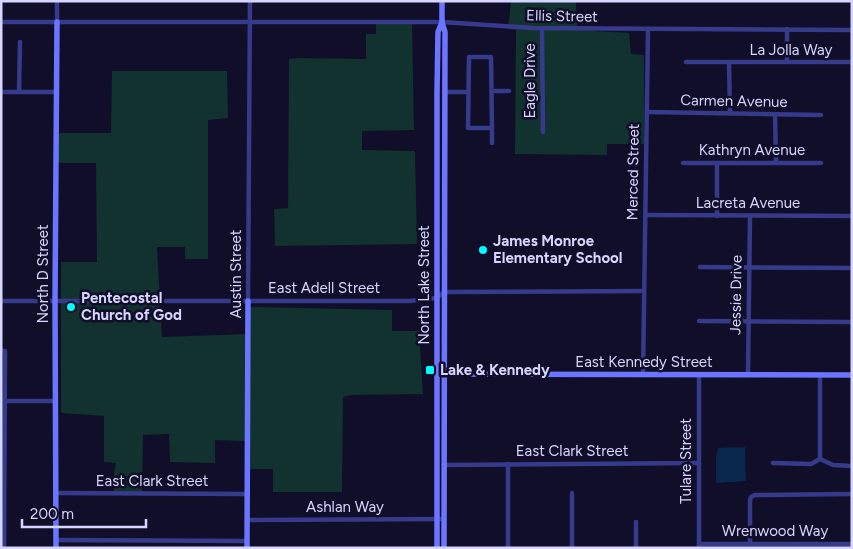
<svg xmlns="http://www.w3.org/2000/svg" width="853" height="549" font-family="Figtree,sans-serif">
  <rect width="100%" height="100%" fill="#100e28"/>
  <!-- green -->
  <g fill="#11322e">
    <polygon points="511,1 576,1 577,30 629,33 631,54 644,55 644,144 607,144 607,155 515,154 516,30 508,29"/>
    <polygon points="412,22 414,130 362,131 362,150 415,151 417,244 275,246 274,209 288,208 289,59 297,58 366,59 366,34 376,34 376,24"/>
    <polygon points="112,71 227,71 228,118 208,120 208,259 185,259 185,247 157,247 162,337 248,334 249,307 392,310 392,331 419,331 423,394 351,395 343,397 342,492 273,492 273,469 245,469 245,441 215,440 215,463 170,462 169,434 143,435 142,495 114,495 114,474 116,463 104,462 104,416 61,413 61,262 97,262 96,163 56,163 56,133 111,133"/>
  </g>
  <!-- water -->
  <polygon fill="#09274c" points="745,447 746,481 716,483 716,457 718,448"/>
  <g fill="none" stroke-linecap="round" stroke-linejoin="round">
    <!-- street -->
    <g stroke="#363a8a" stroke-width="4.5">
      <polyline points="57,1 57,22"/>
      <polyline points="1,22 442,22 533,28 852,30"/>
      <polyline points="542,29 543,132"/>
      <polygon points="469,57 491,57 492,128 468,128"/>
      <polyline points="686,62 852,62"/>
      <polyline points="729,62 730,113"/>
      <polyline points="787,62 787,29"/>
      <polyline points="492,91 509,91"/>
      <polyline points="1,92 57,92"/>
      <polyline points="19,92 20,42"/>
      <polyline points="444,92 468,92"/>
      <polyline points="647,112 821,115"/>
      <polyline points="775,114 776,163"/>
      <polyline points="492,143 492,128"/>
      <polyline points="683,163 821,163"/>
      <polyline points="717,163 717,216"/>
      <polyline points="645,215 852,216"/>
      <polyline points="700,267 852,268"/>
      <polyline points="1,301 409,301 437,298 444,292 644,291"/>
      <polyline points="248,301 250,1"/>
      <polyline points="699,321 852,322"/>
      <polyline points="1,351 5,351 4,548"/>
      <polyline points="643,375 648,29"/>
      <polyline points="699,375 699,548"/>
      <polyline points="748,375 750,216"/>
      <polyline points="820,375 820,459"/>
      <polyline points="5,401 56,401"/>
      <polyline points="773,463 811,464 820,459 833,465 852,466"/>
      <polyline points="508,464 508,548"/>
      <polyline points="444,465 699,463"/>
      <polyline points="56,493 248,494"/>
      <polyline points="572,493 572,548"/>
      <polyline points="248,520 443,519"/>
      <polyline points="636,522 636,548"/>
      <polyline points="56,540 247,541"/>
      <polyline points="699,544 852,544"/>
      <polyline points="750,544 750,500 751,497 755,495 852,494"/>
    </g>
    <!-- secondary -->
    <g stroke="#6c75ff" stroke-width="5.5">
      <polyline points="442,1 442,22 445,32 444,548"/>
      <polyline points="441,374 852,375"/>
      <polyline points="56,548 55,301 57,22"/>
      <polyline points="247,548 248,301"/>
      <polyline points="437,548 437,92 438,32 442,22"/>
    </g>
  </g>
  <!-- markers -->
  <g fill="#01fcff" stroke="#100e28" stroke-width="2">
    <circle cx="483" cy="250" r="5"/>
    <circle cx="71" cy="307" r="5"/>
    <rect x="425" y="365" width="10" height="10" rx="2.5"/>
  </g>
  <g text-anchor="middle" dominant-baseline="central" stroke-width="5" stroke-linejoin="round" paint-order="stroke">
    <!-- street labels -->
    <g font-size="15" fill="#d6d5ff" stroke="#100e28">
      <text transform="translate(562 16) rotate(1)">Ellis Street</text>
      <text x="791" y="50">La Jolla Way</text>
      <text transform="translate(530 81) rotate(-90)">Eagle Drive</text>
      <text transform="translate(734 101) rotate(1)">Carmen Avenue</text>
      <text x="752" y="150">Kathryn Avenue</text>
      <text transform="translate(633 172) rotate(-89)">Merced Street</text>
      <text x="748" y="203">Lacreta Avenue</text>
      <text transform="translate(43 274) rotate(-90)">North D Street</text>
      <text transform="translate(236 274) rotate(-90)">Austin Street</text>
      <text transform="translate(424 285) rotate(-90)">North Lake Street</text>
      <text x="324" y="288">East Adell Street</text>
      <text transform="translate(736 295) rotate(-89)">Jessie Drive</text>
      <text x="644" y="362">East Kennedy Street</text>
      <text x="572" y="451">East Clark Street</text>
      <text transform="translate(686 461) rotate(-90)">Tulare Street</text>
      <text x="152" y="481">East Clark Street</text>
      <text x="345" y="507">Ashlan Way</text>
      <text x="775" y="531">Wrenwood Way</text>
    </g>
    <!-- poi labels -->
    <g font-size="15" font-weight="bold" fill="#d6d5ff" stroke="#100e28" text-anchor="start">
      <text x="493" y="241">James Monroe<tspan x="493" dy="17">Elementary School</tspan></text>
      <text x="81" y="298">Pentecostal<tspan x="81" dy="17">Church of God</tspan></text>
      <text x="440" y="370">Lake &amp; Kennedy</text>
    </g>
  </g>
  <!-- border -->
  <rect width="853" height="549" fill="none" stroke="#d6d5ff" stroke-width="5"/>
  <!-- scale -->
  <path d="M22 519v8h124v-8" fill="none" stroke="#d6d5ff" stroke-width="2.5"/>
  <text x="30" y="519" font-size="15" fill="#d6d5ff" stroke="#100e28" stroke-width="4" paint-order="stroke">200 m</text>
</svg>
